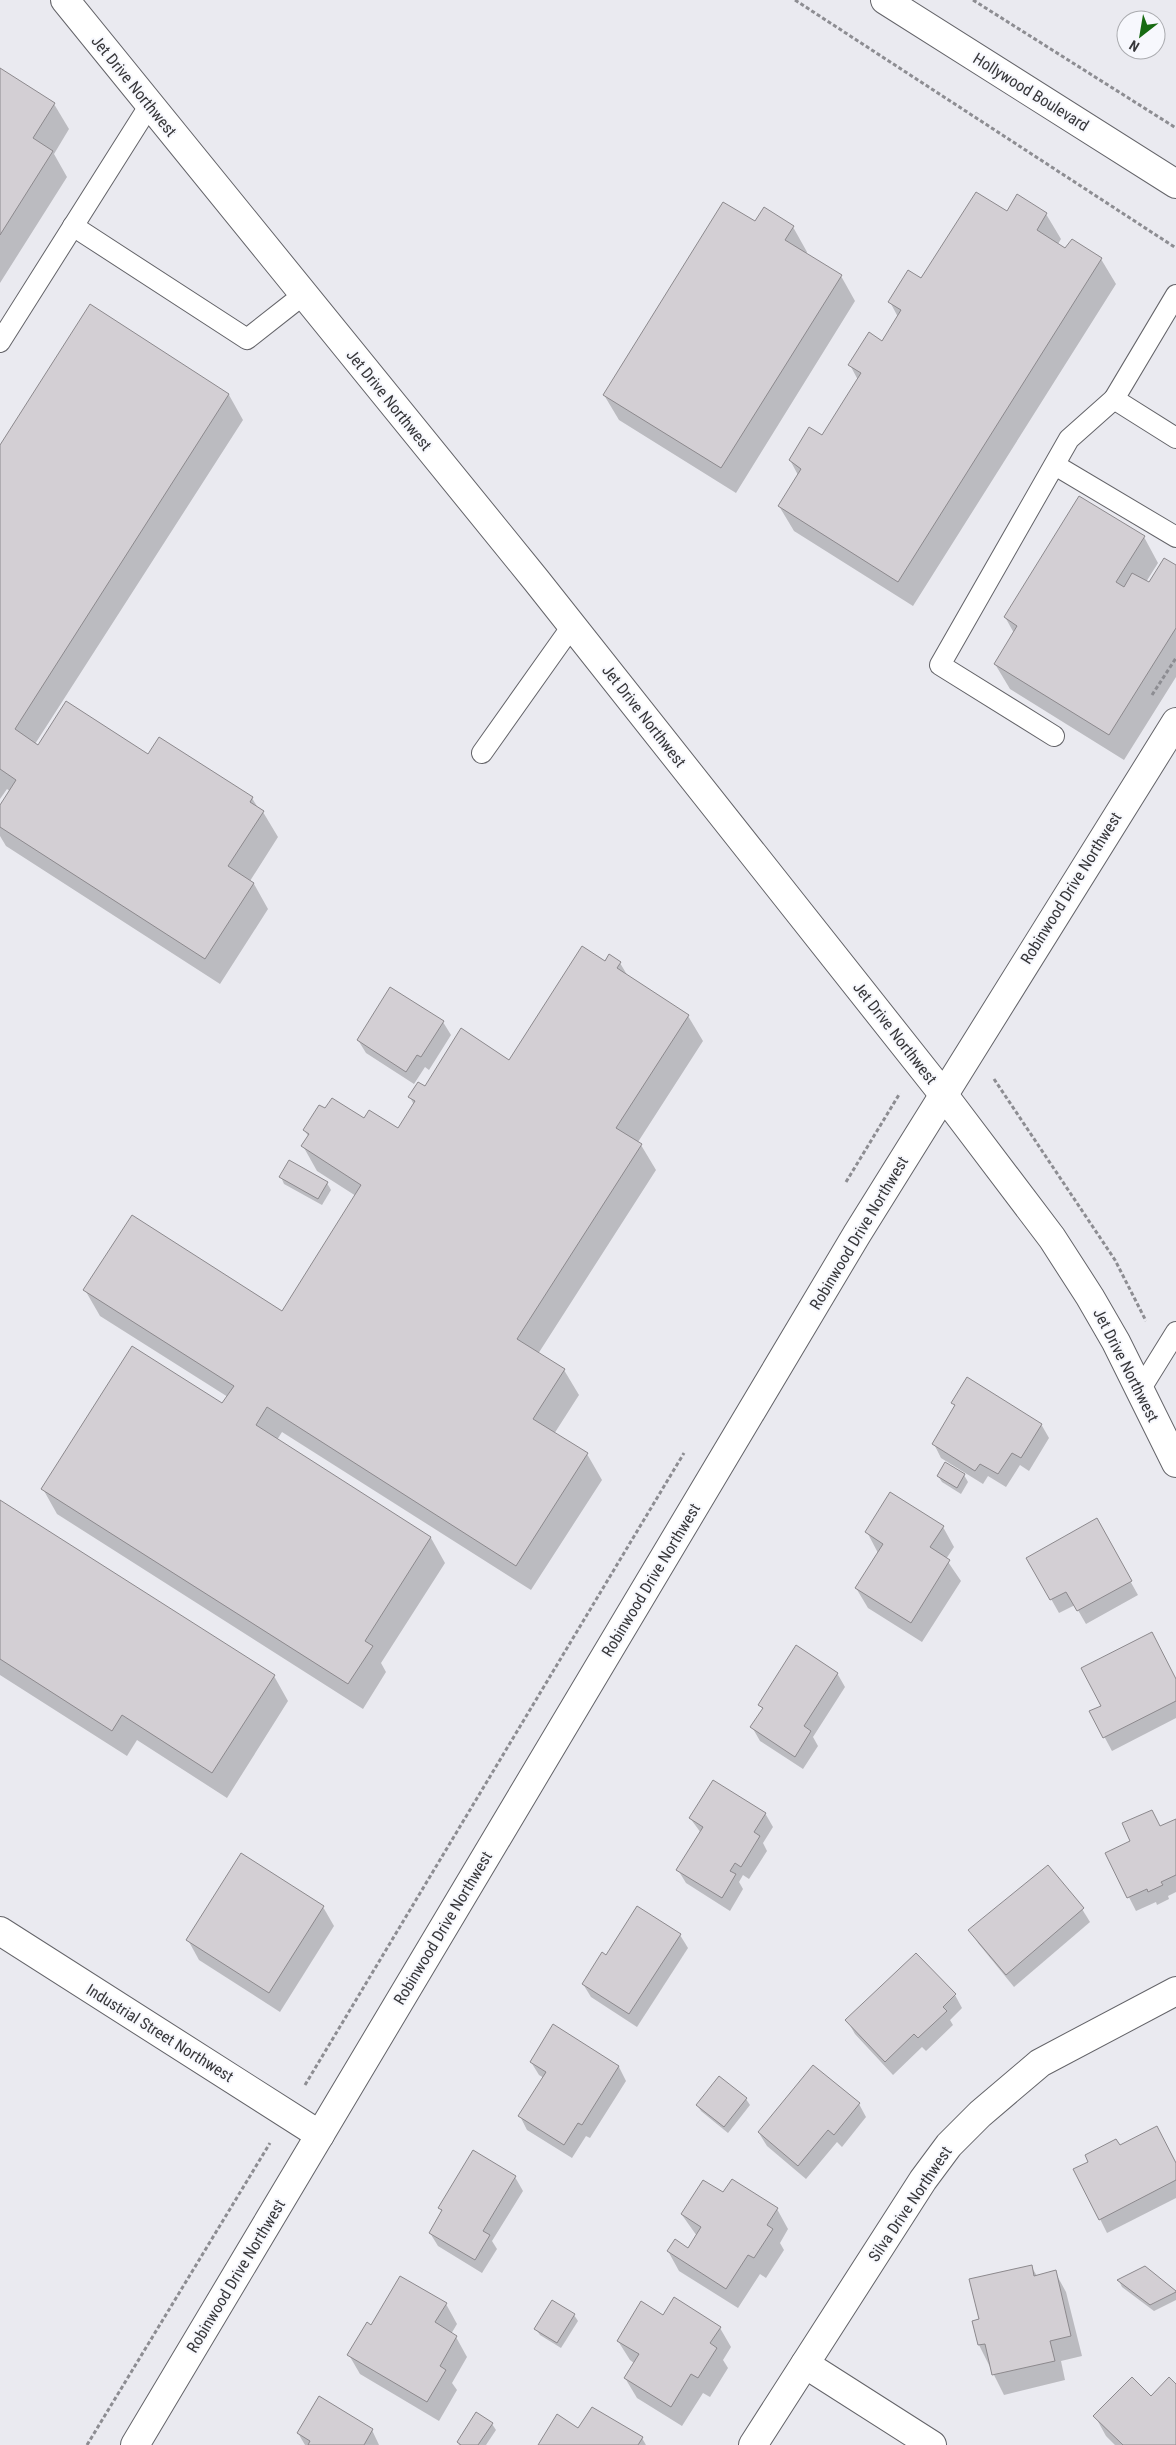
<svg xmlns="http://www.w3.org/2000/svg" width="1176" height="2445" font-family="'Roboto Condensed',sans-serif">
  <rect width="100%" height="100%" fill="#eaeaf0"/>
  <!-- shadow -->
  <g fill="#0003">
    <polygon points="0,69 54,104 69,129 54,154 67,177 0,283"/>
    <polygon points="1007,213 1046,214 1061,239 1058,244 1066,249 1072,240 1101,259 1116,284 913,606 794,531 779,506 798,475 790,460 823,437 858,380 850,365 882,342 898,317 890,302"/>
    <polygon points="756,223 793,227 807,252 806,255 841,276 855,301 736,493 619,420 604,395"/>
    <polygon points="229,395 243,420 35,744 39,746 149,756 252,798 258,808 263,812 278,837 250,881 254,884 268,909 220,984 6,846 0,836 0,807 10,791 7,789 0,799 0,447"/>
    <polygon points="1144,537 1158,563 1146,582 1149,584 1176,567 1176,677 1124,760 1010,689 995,664 1014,633 1005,617"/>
    <polygon points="609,956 620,963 629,978 688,1016 703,1041 638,1142 641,1145 656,1170 538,1354 564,1370 579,1395 554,1434 587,1454 602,1480 531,1590 282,1432 277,1440 431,1538 445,1563 381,1663 386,1672 363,1709 57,1514 43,1489 223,1405 228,1397 100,1316 85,1290 282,1312 356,1196 317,1171 303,1146 309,1137 304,1130 364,1120 398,1130 414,1105 410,1097 425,1088 510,1061"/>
    <polygon points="443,1022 451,1035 429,1070 425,1067 414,1084 366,1053 358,1040"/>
    <polygon points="290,1161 327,1183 331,1190 322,1205 284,1184 281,1177"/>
    <polygon points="953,1403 1041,1424 1049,1438 1029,1471 1020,1465 1006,1487 988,1476 983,1484 941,1458 934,1444 955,1406"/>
    <polygon points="964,1475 968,1482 961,1494 942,1482 938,1476"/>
    <polygon points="0,1502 274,1676 288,1701 227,1798 137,1740 127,1756 0,1675"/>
    <polygon points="1096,1520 1138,1595 1086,1624 1075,1605 1059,1613 1028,1558"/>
    <polygon points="943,1527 954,1547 946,1559 961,1581 922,1642 868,1608 856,1588 878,1553 867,1532"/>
    <polygon points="837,1673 845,1687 813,1737 818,1746 803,1769 760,1741 752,1727 763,1710 760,1705"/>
    <polygon points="1176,1680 1176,1718 1112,1751 1091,1712"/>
    <polygon points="765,1813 773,1827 763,1843 767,1851 749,1879 743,1875 739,1882 743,1889 730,1911 686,1883 678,1870 701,1833 690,1818"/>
    <polygon points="1176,1820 1176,1892 1168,1896 1169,1899 1157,1905 1156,1902 1136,1911 1107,1854"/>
    <polygon points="323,1907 334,1926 280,2012 199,1960 188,1940"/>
    <polygon points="1082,1909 1090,1922 1014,1987 978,1943 970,1930"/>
    <polygon points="680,1935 688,1948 637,2027 591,1997 583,1984 607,1956"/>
    <polygon points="955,1995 962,2008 950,2020 953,2025 926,2051 922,2047 893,2075 855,2034 847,2020"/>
    <polygon points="554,2026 619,2067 626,2081 590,2138 586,2136 572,2158 527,2130 520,2116 544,2078 539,2075 531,2062"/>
    <polygon points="746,2099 750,2105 728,2133 701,2111 697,2105"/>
    <polygon points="859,2104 866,2117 842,2147 837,2142 806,2179 767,2146 759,2133"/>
    <polygon points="1119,2147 1176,2164 1176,2198 1107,2233 1100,2219"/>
    <polygon points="515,2177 523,2191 492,2241 497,2249 482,2273 438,2246 430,2233 442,2212 440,2208"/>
    <polygon points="777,2209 788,2229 780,2243 784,2250 766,2278 760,2274 738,2308 679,2271 668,2251 688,2249 697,2236 682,2215"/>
    <polygon points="1031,2266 1037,2276 1055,2272 1066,2292 1082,2356 1061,2361 1065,2380 1004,2395 979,2345 973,2322 981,2320"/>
    <polygon points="1145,2268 1176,2292 1176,2300 1154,2311 1122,2287 1119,2281"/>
    <polygon points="446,2304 457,2324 451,2334 456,2337 467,2357 452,2383 457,2390 439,2421 360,2374 349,2355 372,2327"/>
    <polygon points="574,2315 578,2321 561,2348 540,2335 536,2329"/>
    <polygon points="663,2317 720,2328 731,2347 723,2360 728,2368 710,2397 703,2393 682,2426 637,2398 625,2378 634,2363 630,2360 618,2341"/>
    <polygon points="1176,2386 1176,2445 1115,2445 1106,2436 1095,2416 1151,2398"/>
    <polygon points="492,2424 496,2430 486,2445 459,2445 458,2442"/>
    <polygon points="372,2430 379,2445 305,2445 298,2433"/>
    <polygon points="579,2430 642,2438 646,2445 539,2445"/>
  </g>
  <!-- building -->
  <g fill="#d3cfd4" stroke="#8c898d">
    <polygon points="0,68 55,103 33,138 53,151 0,235"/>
    <polygon points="976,192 1007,211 1017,194 1047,213 1037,230 1065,248 1072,239 1102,258 898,582 778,506 801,469 789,460 809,427 822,435 861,373 848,365 869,332 882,341 901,310 888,302 908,270 921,278"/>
    <polygon points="723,202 755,221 764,207 794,226 785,240 842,275 721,468 603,395"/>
    <polygon points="90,304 229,394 15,729 38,745 66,701 148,754 159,737 253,797 250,802 264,811 228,866 254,883 205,959 0,827 0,805 16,780 0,769 0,445"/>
    <polygon points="1079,496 1145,536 1116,582 1124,587 1132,573 1149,582 1164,558 1176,565 1176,628 1109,735 994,664 1017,626 1004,617"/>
    <polygon points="582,946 605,961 609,954 621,962 617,968 689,1015 616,1128 642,1144 517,1339 565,1369 533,1419 588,1453 516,1566 267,1407 256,1425 431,1537 365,1641 373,1646 348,1684 41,1489 132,1346 222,1403 234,1386 83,1290 132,1215 282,1311 361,1185 301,1146 309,1134 303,1130 319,1105 325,1108 332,1098 364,1118 369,1110 398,1128 415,1101 408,1097 418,1082 425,1086 461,1028 509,1060"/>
    <polygon points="390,987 444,1021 421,1057 417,1055 406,1072 357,1040"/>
    <polygon points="289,1160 328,1182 318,1199 279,1177"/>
    <polygon points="967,1377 1042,1424 1021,1458 1012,1453 998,1474 980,1464 975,1471 932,1444 955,1405 951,1403"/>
    <polygon points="945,1462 965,1474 957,1488 937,1476"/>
    <polygon points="890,1492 944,1526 930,1547 950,1560 911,1623 855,1588 883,1544 865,1532"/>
    <polygon points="0,1500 275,1675 212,1773 122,1715 112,1731 0,1659"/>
    <polygon points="1097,1518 1132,1581 1077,1611 1066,1592 1050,1600 1026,1558"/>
    <polygon points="1152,1632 1176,1679 1176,1701 1103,1738 1089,1711 1101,1706 1081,1668"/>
    <polygon points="796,1645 838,1673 804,1726 811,1731 795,1757 750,1727 763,1708 758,1705"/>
    <polygon points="713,1780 766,1813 754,1832 760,1836 741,1867 735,1863 730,1871 736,1874 722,1898 676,1870 703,1827 689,1818"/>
    <polygon points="1152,1810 1160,1826 1176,1819 1176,1875 1161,1882 1163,1885 1148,1892 1147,1889 1127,1898 1105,1853 1130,1841 1122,1823"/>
    <polygon points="241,1853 324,1906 269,1993 186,1940"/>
    <polygon points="1048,1865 1084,1908 1006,1975 968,1930"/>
    <polygon points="637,1906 681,1934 629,2014 582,1984 602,1952 606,1955"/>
    <polygon points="916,1953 956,1994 943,2007 947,2011 918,2038 914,2034 885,2062 845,2020"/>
    <polygon points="553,2024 619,2066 582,2125 578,2123 564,2145 518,2116 546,2072 530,2062"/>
    <polygon points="813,2065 860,2103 834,2135 828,2130 798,2166 758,2132"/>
    <polygon points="719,2076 747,2098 724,2127 696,2105"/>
    <polygon points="1157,2126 1176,2163 1176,2180 1099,2220 1073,2169 1088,2162 1085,2155 1116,2139 1120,2145"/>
    <polygon points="473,2150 516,2176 483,2231 490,2235 475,2260 429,2233 442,2210 438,2208"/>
    <polygon points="732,2179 778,2208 767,2225 773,2229 754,2258 748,2255 726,2289 667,2251 675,2239 688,2248 701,2227 681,2214 703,2180 723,2192"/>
    <polygon points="1032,2265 1034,2276 1056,2270 1071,2336 1050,2341 1055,2361 992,2375 985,2344 978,2345 972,2321 979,2319 969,2279"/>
    <polygon points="1145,2266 1176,2291 1176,2292 1150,2305 1117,2280"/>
    <polygon points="400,2276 447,2303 435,2322 457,2336 440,2366 446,2370 427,2402 347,2355 367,2322 371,2325"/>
    <polygon points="674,2297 721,2327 710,2343 717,2348 698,2378 691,2374 671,2407 624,2378 639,2354 617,2341 641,2301 663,2315"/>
    <polygon points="552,2300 575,2314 557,2343 534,2329"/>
    <polygon points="1132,2377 1151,2396 1169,2377 1176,2384 1176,2445 1123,2445 1093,2416"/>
    <polygon points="319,2396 373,2429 364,2445 308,2445 310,2441 297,2433"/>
    <polygon points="592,2407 643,2437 638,2445 538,2445 557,2414 578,2428"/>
    <polygon points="476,2412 493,2423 478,2445 461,2445 457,2442"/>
  </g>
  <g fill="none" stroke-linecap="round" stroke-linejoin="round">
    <defs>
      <g id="lane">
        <polyline points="73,226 247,339 303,295"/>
        <polyline points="1176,295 1114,399 1176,438"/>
        <polyline points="0,342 149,106"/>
        <polyline points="1055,465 1176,537"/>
        <polyline points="1054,736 940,665 1069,439 1114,399"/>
        <polyline points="482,753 572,626"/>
        <polyline points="1140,1390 1176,1332"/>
      </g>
      <g id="street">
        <polyline points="65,0 536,580 943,1094 1052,1238 1090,1297 1116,1342 1176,1463"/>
        <polyline points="0,1931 320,2135"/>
        <polyline points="805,2364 932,2445"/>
        <polyline points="135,2445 857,1234 1176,722"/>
        <polyline points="753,2445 923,2180 949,2145 980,2114 1040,2063 1176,1991"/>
      </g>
      <polyline id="secondary" points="885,0 1176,184"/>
    </defs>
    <!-- lane casing -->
    <use href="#lane" stroke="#646469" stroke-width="22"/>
    <!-- street casing -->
    <use href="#street" stroke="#646469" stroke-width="30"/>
    <!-- secondary casing -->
    <use href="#secondary" stroke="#646469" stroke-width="30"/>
    <!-- path -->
    <g stroke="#8d8d92" stroke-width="3" stroke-dasharray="4 2.5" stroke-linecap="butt">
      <polyline points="795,0 1176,248"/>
      <polyline points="973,0 1176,128"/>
      <polyline points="1152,695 1176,658"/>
      <polyline points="994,1079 1115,1260 1146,1321"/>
      <polyline points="846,1182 900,1093"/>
      <polyline points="305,2085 684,1453"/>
      <polyline points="87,2445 270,2143"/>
    </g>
    <!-- lane -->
    <use href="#lane" stroke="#fff" stroke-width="20"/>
    <!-- street -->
    <use href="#street" stroke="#fff" stroke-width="28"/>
    <!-- secondary -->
    <use href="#secondary" stroke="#fff" stroke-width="28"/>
  </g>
  <g text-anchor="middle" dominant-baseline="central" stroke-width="4" stroke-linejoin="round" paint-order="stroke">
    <!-- street labels -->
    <g font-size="16" fill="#37373a" stroke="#f7f8fd">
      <text transform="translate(134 86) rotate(51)">Jet Drive Northwest</text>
      <text transform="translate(1031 92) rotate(32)">Hollywood Boulevard</text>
      <text transform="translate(389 400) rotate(51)">Jet Drive Northwest</text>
      <text transform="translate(644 716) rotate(52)">Jet Drive Northwest</text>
      <text transform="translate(1071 888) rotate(-58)">Robinwood Drive Northwest</text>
      <text transform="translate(895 1033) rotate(52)">Jet Drive Northwest</text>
      <text transform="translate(859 1233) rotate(-59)">Robinwood Drive Northwest</text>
      <text transform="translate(1126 1365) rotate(63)">Jet Drive Northwest</text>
      <text transform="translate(651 1580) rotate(-59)">Robinwood Drive Northwest</text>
      <text transform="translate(443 1928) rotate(-59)">Robinwood Drive Northwest</text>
      <text transform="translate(160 2033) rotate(32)">Industrial Street Northwest</text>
      <text transform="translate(910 2204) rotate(-56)">Silva Drive Northwest</text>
      <text transform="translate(236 2276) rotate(-59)">Robinwood Drive Northwest</text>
    </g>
  </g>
  <!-- north arrow -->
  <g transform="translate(1141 35) rotate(211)"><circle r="24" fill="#f7f8fd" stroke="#aaabaf"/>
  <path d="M0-4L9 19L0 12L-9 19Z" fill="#176b12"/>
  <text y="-8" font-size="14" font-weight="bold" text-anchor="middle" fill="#37373a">N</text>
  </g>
</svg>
